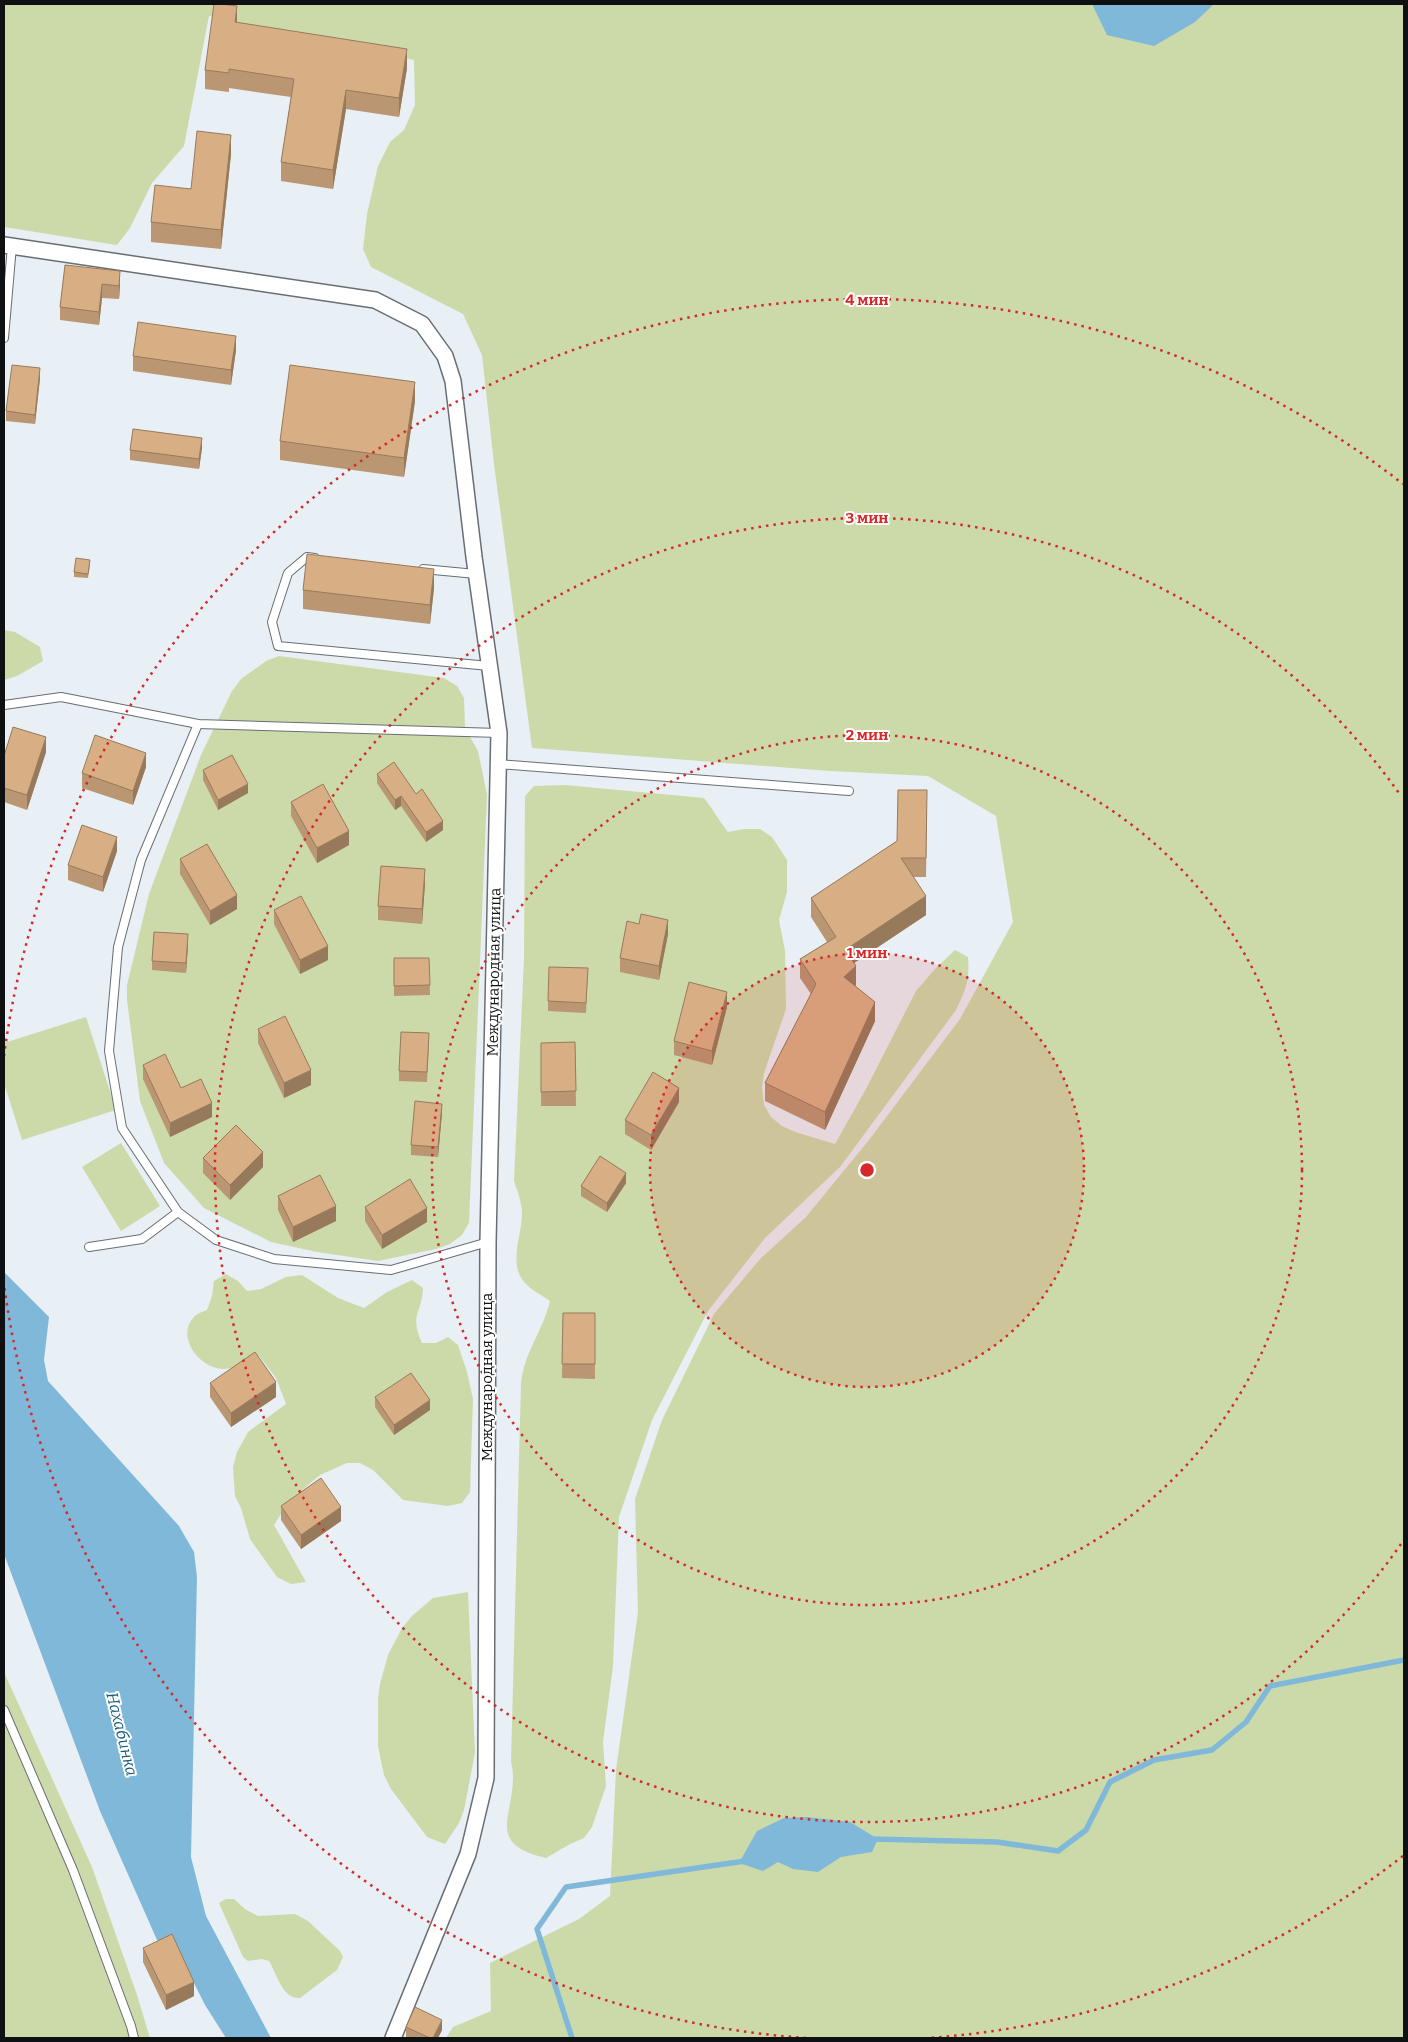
<svg xmlns="http://www.w3.org/2000/svg" width="1408" height="2042" font-family="Bitter,serif">
  <rect width="100%" height="100%" fill="#e8eff5"/>
  <!-- green -->
  <g fill="#ccdaa9">
    <polygon points="4,4 1404,4 1404,2038 446,2038 453,2027 491,2011 490,1963 579,1919 610,1896 616,1770 638,1612 635,1499 662,1420 714,1314 760,1259 806,1217 869,1140 960,1019 1013,922 996,816 928,776 830,771 532,748 494,464 482,355 463,314 371,267 363,249 367,214 378,166 390,142 404,130 415,105 414,60 209,16 184,146 152,183 130,228 117,245 4,227"/>
    <polygon points="4,630 15,632 40,647 43,661 17,676 4,680"/>
    <polygon points="279,656 444,678 457,686 464,698 465,728 478,751 487,795 469,1223 462,1235 450,1244 436,1249 378,1261 317,1252 271,1242 204,1208 164,1163 140,1101 127,1000 127,985 149,894 201,755 232,691 241,679 266,661"/>
    <path d="M 565,785 L 704,798 C 713,809 719,821 728,832 L 744,829 L 760,829 L 772,837 L 787,860 L 787,892 L 779,920 L 785,951 L 786,1009 L 764,1073 L 762,1087 L 764,1105 L 771,1117 L 782,1126 L 795,1132 L 835,1144 L 866,1089 L 916,991 L 935,969 L 955,950 L 968,957 C 970,980 966,989 956,1010 L 840,1167 L 765,1238 L 708,1311 L 652,1420 L 619,1517 L 613,1666 L 603,1742 L 606,1786 L 592,1827 L 584,1838 L 570,1844 L 546,1858 C 486,1844 513,1818 513,1777 C 513,1772 512,1766 511,1761 L 521,1384 C 524,1352 543,1331 550,1301 C 542,1295 531,1290 525,1283 C 507,1263 523,1234 522,1211 C 521,1200 517,1190 514,1181 L 524,958 L 525,796 L 534,786 Z"/>
    <polygon points="86,1017 116,1110 22,1140 4,1083 4,1043"/>
    <polygon points="121,1143 160,1206 121,1231 82,1167"/>
    <path d="M 226,1274 L 238,1281 L 247,1291 L 261,1289 L 286,1277 L 302,1275 L 338,1298 L 364,1308 L 387,1292 L 412,1280 L 423,1288 C 422,1314 409,1314 422,1343 L 436,1343 L 448,1337 L 458,1345 L 467,1372 L 473,1399 L 470,1492 L 462,1503 L 448,1506 L 403,1500 L 373,1470 L 360,1463 L 347,1463 L 320,1475 L 289,1501 L 274,1525 L 306,1582 L 291,1584 L 277,1577 L 250,1539 L 241,1508 L 235,1496 L 233,1467 L 237,1452 L 248,1432 L 286,1404 L 276,1378 L 259,1356 C 247,1362 236,1369 222,1369 C 200,1368 176,1338 193,1318 C 196,1314 202,1312 207,1310 L 212,1296 L 214,1281 Z"/>
    <polygon points="468,1592 475,1753 464,1810 459,1823 445,1844 427,1837 391,1789 384,1775 378,1746 378,1699 380,1684 388,1655 402,1628 412,1616 433,1598"/>
    <polygon points="4,1672 92,1867 137,1995 150,2038 4,2038"/>
    <path d="M 226,1899 L 234,1899 L 245,1909 L 258,1916 L 295,1914 L 308,1921 L 340,1951 L 343,1957 L 337,1970 L 300,1998 C 282,1999 277,1974 269,1961 L 262,1959 L 248,1961 L 243,1957 L 219,1903 Z"/>
  </g>
  <!-- water -->
  <g fill="#80b8d9">
    <polygon points="1092,4 1214,4 1195,22 1154,46 1107,35"/>
    <polygon points="4,1272 49,1317 44,1360 48,1381 179,1526 194,1552 197,1577 191,1857 206,1916 271,2038 226,2038 205,2005 173,1941 157,1940 100,1811 4,1554"/>
    <polygon points="807,1817 850,1822 878,1839 872,1852 841,1857 818,1872 793,1869 778,1862 763,1871 739,1863 757,1831 784,1818"/>
  </g>
  <g fill="none" stroke-linecap="round" stroke-linejoin="round">
    <!-- stream -->
    <g stroke="#80b8d9" stroke-width="5.5">
      <polyline points="871,1839 997,1842 1058,1851 1086,1830 1110,1782 1154,1760 1212,1750 1246,1722 1270,1686 1404,1660"/>
      <polyline points="572,2038 537,1929 566,1887 745,1861"/>
    </g>
    <defs>
      <g id="lane">
        <polyline points="4,338 12,246"/>
        <polyline points="315,558 307,557 288,573 272,622 278,646 489,666"/>
        <polyline points="423,569 476,574"/>
        <polyline points="4,705 61,697 198,724 499,733"/>
        <polyline points="198,724 141,860 118,947 109,1051 122,1128 178,1212 216,1240 274,1259 391,1270 488,1242"/>
        <polyline points="498,764 849,791"/>
        <polyline points="89,1247 142,1239 178,1212"/>
        <polyline points="4,1710 73,1870 131,2026 134,2038"/>
      </g>
      <polyline id="street" points="4,245 375,300 422,324 445,356 453,381 474,557 499,733 488,1242 486,1778 468,1854 393,2038"/>
    </defs>
    <!-- lane casing -->
    <use href="#lane" stroke="#686e74" stroke-width="10"/>
    <!-- street casing -->
    <use href="#street" stroke="#686e74" stroke-width="18"/>
    <!-- lane -->
    <use href="#lane" stroke="#fff" stroke-width="8"/>
    <!-- street -->
    <use href="#street" stroke="#fff" stroke-width="15"/>
  </g>
  <!-- wall -->
  <g fill="#ba9672">
    <polygon points="237,23 407,68 399,117 346,109 333,189 281,181 281,162 291,97 229,88 229,92 205,89 205,70"/>
    <polygon points="231,154 221,249 151,242 151,222"/>
    <polygon points="65,265 120,285 119,299 102,298 99,325 60,320 60,307"/>
    <polygon points="236,350 231,385 133,371 133,356"/>
    <polygon points="40,378 35,424 6,421 6,411"/>
    <polygon points="415,401 404,477 280,460 280,441"/>
    <polygon points="202,448 199,469 130,460 130,450"/>
    <polygon points="90,565 88,578 74,577 74,572"/>
    <polygon points="434,588 430,624 303,609 303,590"/>
    <polygon points="46,752 27,810 4,802 4,756"/>
    <polygon points="146,767 133,805 82,788 82,773"/>
    <polygon points="203,770 248,793 218,810 203,780"/>
    <polygon points="377,774 416,794 443,830 426,842 401,806 395,810 377,783"/>
    <polygon points="291,802 349,845 317,863 291,816"/>
    <polygon points="927,809 926,877 913,877 926,915 854,963 856,985 855,986 875,1021 825,1130 765,1101 765,1083 811,994 800,978 800,959 827,942 811,917 811,898 897,841"/>
    <polygon points="117,851 103,892 68,880 68,865"/>
    <polygon points="180,859 237,909 210,925 180,874"/>
    <polygon points="425,884 422,924 378,920 378,906"/>
    <polygon points="274,910 328,960 300,974 274,924"/>
    <polygon points="668,934 659,980 620,972 620,958"/>
    <polygon points="188,944 186,973 152,970 152,961"/>
    <polygon points="394,958 429,958 430,995 394,996"/>
    <polygon points="588,968 586,1013 548,1011 548,1001"/>
    <polygon points="727,1007 712,1065 674,1055 674,1041"/>
    <polygon points="258,1029 311,1085 284,1098 258,1043"/>
    <polygon points="429,1042 427,1082 399,1081 399,1071"/>
    <polygon points="575,1042 576,1106 541,1106 541,1043"/>
    <polygon points="143,1065 181,1088 212,1117 170,1137 143,1079"/>
    <polygon points="679,1102 651,1150 625,1134 625,1120"/>
    <polygon points="442,1113 438,1157 411,1155 411,1145"/>
    <polygon points="203,1158 263,1167 230,1200 203,1173"/>
    <polygon points="626,1183 607,1212 581,1196 581,1186"/>
    <polygon points="278,1196 336,1221 293,1242 278,1210"/>
    <polygon points="365,1207 427,1222 382,1249 365,1221"/>
    <polygon points="563,1313 595,1313 595,1379 562,1378"/>
    <polygon points="210,1383 276,1397 231,1427 210,1397"/>
    <polygon points="375,1397 430,1410 394,1435 375,1407"/>
    <polygon points="281,1506 341,1521 301,1549 281,1520"/>
    <polygon points="143,1948 194,1996 166,2010 143,1962"/>
    <polygon points="406,2027 442,2030 438,2038 409,2038 406,2037"/>
  </g>
  <!-- shaded-wall -->
  <g fill="#977a5c">
    <polygon points="237,6 237,24 235,22"/>
    <polygon points="407,49 407,68 399,117 399,98"/>
    <polygon points="346,90 346,109 333,189 333,170"/>
    <polygon points="231,135 231,154 221,249 221,230"/>
    <polygon points="120,271 120,285 119,299 119,286"/>
    <polygon points="102,284 102,298 99,325 99,312"/>
    <polygon points="236,336 236,350 231,385 231,370"/>
    <polygon points="40,368 40,378 35,424 35,415"/>
    <polygon points="415,382 415,401 404,477 404,458"/>
    <polygon points="202,438 202,448 199,469 199,459"/>
    <polygon points="434,569 434,588 430,624 430,605"/>
    <polygon points="46,737 46,752 27,810 27,795"/>
    <polygon points="146,753 146,767 133,805 133,791"/>
    <polygon points="248,784 248,793 218,810 218,800"/>
    <polygon points="401,796 401,806 395,810 395,800"/>
    <polygon points="443,821 443,830 426,842 426,832"/>
    <polygon points="349,831 349,845 317,863 317,848"/>
    <polygon points="117,837 117,851 103,892 103,877"/>
    <polygon points="425,869 425,884 422,924 422,909"/>
    <polygon points="237,895 237,909 210,925 210,911"/>
    <polygon points="926,896 926,915 845,969 845,950"/>
    <polygon points="668,920 668,934 659,980 659,966"/>
    <polygon points="188,934 188,944 186,973 186,963"/>
    <polygon points="328,946 328,960 300,974 300,960"/>
    <polygon points="856,966 856,985 844,995 844,977"/>
    <polygon points="727,992 727,1007 712,1065 712,1051"/>
    <polygon points="875,1002 875,1021 825,1130 825,1112"/>
    <polygon points="311,1070 311,1085 284,1098 284,1083"/>
    <polygon points="679,1088 679,1102 651,1150 651,1135"/>
    <polygon points="212,1103 212,1117 170,1137 170,1123"/>
    <polygon points="442,1104 442,1113 438,1157 438,1147"/>
    <polygon points="263,1152 263,1167 230,1200 230,1185"/>
    <polygon points="626,1173 626,1183 607,1212 607,1203"/>
    <polygon points="336,1206 336,1221 293,1242 293,1227"/>
    <polygon points="427,1208 427,1222 382,1249 382,1235"/>
    <polygon points="276,1382 276,1397 231,1427 231,1413"/>
    <polygon points="430,1400 430,1410 394,1435 394,1425"/>
    <polygon points="341,1507 341,1521 301,1549 301,1535"/>
    <polygon points="194,1982 194,1996 166,2010 166,1995"/>
    <polygon points="442,2020 442,2030 438,2038 433,2038"/>
  </g>
  <!-- building -->
  <g fill="#d8af84" stroke="#977a5c">
    <polygon points="214,4 221,4 237,6 235,22 407,49 399,98 346,90 333,170 281,162 294,79 229,69 229,73 205,70"/>
    <polygon points="197,131 231,135 221,230 151,222 155,185 191,189"/>
    <polygon points="65,265 120,271 119,286 102,284 99,312 60,307"/>
    <polygon points="138,322 236,336 231,370 133,356"/>
    <polygon points="12,365 40,368 35,415 6,411"/>
    <polygon points="290,365 415,382 404,458 280,441"/>
    <polygon points="133,429 202,438 199,459 130,450"/>
    <polygon points="307,554 434,569 430,605 303,590"/>
    <polygon points="76,558 90,560 88,574 74,572"/>
    <polygon points="13,727 46,737 27,795 4,788 4,756"/>
    <polygon points="95,735 146,753 133,791 82,773"/>
    <polygon points="232,755 248,784 218,800 203,770"/>
    <polygon points="394,762 416,794 422,789 443,821 426,832 401,796 395,800 377,774"/>
    <polygon points="323,784 349,831 317,848 291,802"/>
    <polygon points="898,790 927,790 926,858 901,858 926,896 845,950 856,966 844,977 875,1002 825,1112 765,1083 816,984 800,959 836,937 811,898 897,841"/>
    <polygon points="82,825 117,837 103,877 68,865"/>
    <polygon points="207,844 237,895 210,911 180,859"/>
    <polygon points="381,866 425,869 422,909 378,906"/>
    <polygon points="301,896 328,946 300,960 274,910"/>
    <polygon points="641,914 668,920 659,966 620,958 627,921 639,924"/>
    <polygon points="154,932 188,934 186,963 152,961"/>
    <polygon points="394,958 429,958 430,985 394,986"/>
    <polygon points="549,967 588,968 586,1003 548,1001"/>
    <polygon points="689,982 727,992 712,1051 674,1041"/>
    <polygon points="285,1016 311,1070 284,1083 258,1029"/>
    <polygon points="401,1032 429,1033 427,1072 399,1071"/>
    <polygon points="575,1042 576,1091 541,1092 541,1043"/>
    <polygon points="165,1054 181,1088 201,1079 212,1103 170,1123 143,1065"/>
    <polygon points="653,1072 679,1088 651,1135 625,1120"/>
    <polygon points="415,1101 442,1104 438,1147 411,1145"/>
    <polygon points="236,1125 263,1152 230,1185 203,1158"/>
    <polygon points="600,1156 626,1173 607,1203 581,1186"/>
    <polygon points="320,1175 336,1206 293,1227 278,1196"/>
    <polygon points="410,1179 427,1208 382,1235 365,1207"/>
    <polygon points="563,1313 595,1313 595,1364 562,1364"/>
    <polygon points="255,1352 276,1382 231,1413 210,1383"/>
    <polygon points="411,1373 430,1400 394,1425 375,1397"/>
    <polygon points="321,1478 341,1507 301,1535 281,1506"/>
    <polygon points="172,1934 194,1982 166,1995 143,1948"/>
    <polygon points="415,2007 442,2020 433,2038 430,2038 406,2027"/>
  </g>
  <!-- distance rings -->
  <circle cx="867" cy="1170" r="217" fill="#d62828" fill-opacity=".12"/>
  <g fill="none" stroke="#d62828" stroke-width="2.5" stroke-dasharray="2.5 5">
    <circle cx="867" cy="1170" r="217"/>
    <circle cx="867" cy="1170" r="435"/>
    <path d="M1401 1544A652 652 0 1 1 1401 796"/>
    <path d="M1403 1856A870 870 0 0 1 928 2038M806 2038A870 870 0 0 1 4 1284M4 1056A870 870 0 0 1 1403 484"/>
  </g>
  <g text-anchor="middle" dominant-baseline="central" stroke-width="4" stroke-linejoin="round" paint-order="stroke">
    <!-- street labels -->
    <g font-size="15" fill="#0e1012" stroke="#fff">
      <text transform="translate(494 972) rotate(-89)">Международная улица</text>
      <text transform="translate(487 1377) rotate(-90)">Международная улица</text>
    </g>
    <!-- water labels -->
    <g font-size="16" font-style="italic" fill="#165a7b" stroke="#fff">
      <text transform="translate(122 1734) rotate(76)">Нахабинка</text>
    </g>
  </g>
  <circle cx="867" cy="1170" r="8" fill="#d62828" stroke="#fff" stroke-width="2.5"/>
  <g font-size="15" text-anchor="middle" font-weight="bold" fill="#d62828" stroke="#fff" stroke-width="4" stroke-linejoin="round" paint-order="stroke">
    <text x="867" y="305">4 мин</text>
    <text x="867" y="523">3 мин</text>
    <text x="867" y="740">2 мин</text>
    <text x="867" y="958">1 мин</text>
  </g>
  <!-- border -->
  <rect width="1408" height="2042" fill="none" stroke="#0e1012" stroke-width="10"/>
</svg>
